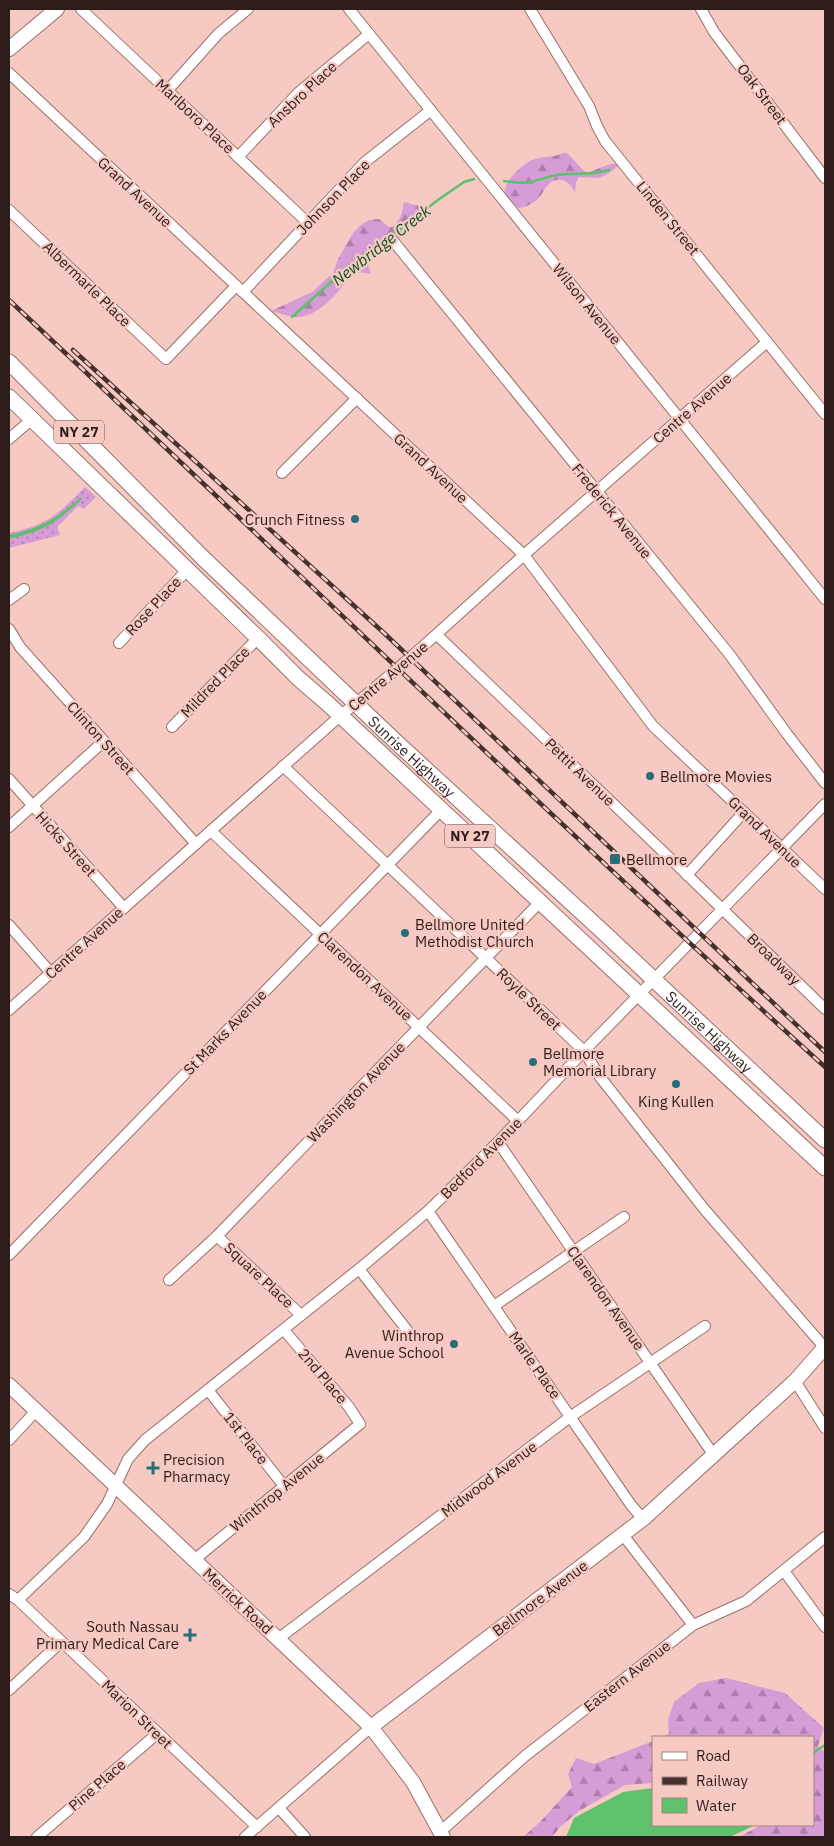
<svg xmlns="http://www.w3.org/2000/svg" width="834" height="1846" font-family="'IBM Plex Sans',sans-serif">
  <defs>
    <pattern id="green-dots" width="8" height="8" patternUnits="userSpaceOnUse" patternTransform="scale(1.25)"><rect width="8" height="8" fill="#d59cd5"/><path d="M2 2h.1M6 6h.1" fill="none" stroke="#ad7eac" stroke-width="1.8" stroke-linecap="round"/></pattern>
    <pattern id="forest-firs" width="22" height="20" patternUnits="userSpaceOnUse" patternTransform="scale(1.25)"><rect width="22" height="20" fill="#d59cd5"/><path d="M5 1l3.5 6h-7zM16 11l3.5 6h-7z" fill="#ad7eac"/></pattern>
  </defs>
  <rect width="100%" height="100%" fill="#f7c9c3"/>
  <!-- green -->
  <path fill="url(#green-dots)" d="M 85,487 L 96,497 L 84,509 L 78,506 L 57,527 L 60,535 L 9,548 L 9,533 C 48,525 57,515 85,487 Z"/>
  <!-- forest -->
  <g fill="url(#forest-firs)">
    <path d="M 563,153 L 567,153 L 586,173 C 598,170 607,162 621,164 L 606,175 L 598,178 L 579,177 L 576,182 L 575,194 C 571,180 556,174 546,187 C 543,191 541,196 537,200 C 531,204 526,207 519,208 C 514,205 507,201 505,195 C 501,183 523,164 532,160 C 542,156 553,158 563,153 Z"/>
    <path d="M 404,202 L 419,206 L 428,205 C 415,216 397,232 398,250 L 383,251 L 373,255 L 368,265 L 371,274 L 358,272 L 350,274 C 342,290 318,317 298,317 C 289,317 279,313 271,311 L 312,292 L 333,273 L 338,259 L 353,233 L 361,225 L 369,220 L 379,219 L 389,227 L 394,226 L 401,216 Z"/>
    <polygon points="726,1678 785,1693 824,1728 818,1746 823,1751 825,1749 825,1837 739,1837 761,1825 813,1825 813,1737 661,1737 669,1734 668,1720 674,1702 699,1683"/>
    <polygon points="653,1741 653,1783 625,1785 579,1811 560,1827 552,1837 523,1837 541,1821 572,1787 568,1774 576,1758 594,1764"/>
  </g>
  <!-- water -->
  <g fill="#5dc26b">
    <path d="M 80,498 L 82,499 C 55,524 45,530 9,539 L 9,535 C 41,528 55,519 80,498 Z"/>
    <polygon points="653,1788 653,1825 755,1825 730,1837 566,1837 574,1818 623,1792"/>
  </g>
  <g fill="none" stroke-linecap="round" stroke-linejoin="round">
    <!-- stream -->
    <g stroke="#5dc26b" stroke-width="2.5">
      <path d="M 504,181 C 512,182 523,184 531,182 C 543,179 554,174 566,174 C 581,173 594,175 609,170"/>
      <polyline points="292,317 351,264 416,218 435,202 464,182 474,179"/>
      <polyline points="813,1753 825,1745"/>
    </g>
    <defs>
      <g id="minor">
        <polyline points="81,9 308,223"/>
        <polyline points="349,9 825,599"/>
        <polyline points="530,9 589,106 597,126 605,141 825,414"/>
        <polyline points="701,9 714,32 825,178"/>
        <polyline points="9,73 524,555 653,726 825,889"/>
        <polyline points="168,90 218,34 248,9"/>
        <polyline points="238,157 299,92 369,34"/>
        <polyline points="9,210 166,359 236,286"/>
        <polyline points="394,242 730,655 787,734 825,783"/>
        <polyline points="243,292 365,162 431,110"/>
        <polyline points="9,439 31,420"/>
        <polyline points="282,473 357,398"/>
        <polyline points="9,600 24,589"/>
        <polyline points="9,629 20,647 196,844"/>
        <polyline points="437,635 677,865 825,1009"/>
        <polyline points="119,643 187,570"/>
        <polyline points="172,727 258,638"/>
        <polyline points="283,766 584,1051 600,1077 705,1210 825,1348"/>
        <polyline points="9,779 124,908"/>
        <polyline points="9,827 104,741"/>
        <polyline points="211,831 518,1121"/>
        <polyline points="687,875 744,812"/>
        <polyline points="9,925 51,973"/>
        <path d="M 9,1010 L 340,716 C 405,665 464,609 525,554 C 606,483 687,413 767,342"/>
        <polyline points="498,1142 713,1454"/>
        <polyline points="428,1211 631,1505 643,1519"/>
        <polyline points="217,1236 301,1315"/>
        <polyline points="9,1255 441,810"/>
        <polyline points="359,1269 407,1330"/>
        <polyline points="169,1280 217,1236 541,901"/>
        <polyline points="494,1306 624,1217"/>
        <polyline points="795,1381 825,1428"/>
        <polyline points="208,1390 284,1486"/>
        <polyline points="9,1440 36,1411"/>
        <polyline points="623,1535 693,1625"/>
        <polyline points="194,1560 360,1424 349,1407 284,1330"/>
        <polyline points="784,1571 825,1627"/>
        <polyline points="9,1594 18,1600 257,1827"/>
        <polyline points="18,1600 84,1537 107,1504 128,1459 145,1440 359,1269 428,1211 498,1142 584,1051 825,804"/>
        <polyline points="278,1639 570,1417 705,1326"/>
        <polyline points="9,1690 61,1642"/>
        <polyline points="279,1808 305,1837"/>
        <polyline points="440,1832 525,1756 693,1625 746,1601 825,1537"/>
        <polyline points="37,1837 158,1733"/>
        <polyline points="245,1837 371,1727"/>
      </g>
      <g id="major">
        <polyline points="9,49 57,9"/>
        <polyline points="9,1385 371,1727 413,1782 443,1837"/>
        <polyline points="371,1727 643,1519 795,1381 825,1347"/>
      </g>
      <g id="highway">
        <path id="s1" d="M 9,362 L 203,558 L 394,740 L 601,930 L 825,1140"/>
        <polyline points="9,397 258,638 299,679 327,703 825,1168"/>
      </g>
    </defs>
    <!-- minor casing -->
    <use href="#minor" stroke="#99706b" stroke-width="12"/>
    <!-- major casing -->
    <use href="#major" stroke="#99706b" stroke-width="16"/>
    <!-- highway casing -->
    <use href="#highway" stroke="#99706b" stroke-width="17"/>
    <!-- minor -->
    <use href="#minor" stroke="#fff" stroke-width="10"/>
    <!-- major -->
    <use href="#major" stroke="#fff" stroke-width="14"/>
    <!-- highway -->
    <use href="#highway" stroke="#fff" stroke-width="15"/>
    <defs>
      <g id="rail">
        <path d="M 9,300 C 281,555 548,816 825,1067"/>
        <polyline points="73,350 384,633 825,1052"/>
      </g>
    </defs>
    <!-- rail casing -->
    <use href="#rail" stroke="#45312e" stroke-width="4.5"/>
    <!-- rail -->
    <use href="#rail" stroke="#f7c9c3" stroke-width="2.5" stroke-dasharray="8" stroke-linecap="butt"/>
  </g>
  <!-- markers -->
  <g fill="#266f79" stroke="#f7c9c3" stroke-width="2">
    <circle cx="355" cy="519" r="5"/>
    <circle cx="650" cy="776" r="5"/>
    <rect x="609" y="853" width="12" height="12" rx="2.5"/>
    <circle cx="405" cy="933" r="5"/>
    <circle cx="533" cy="1062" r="5"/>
    <circle cx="676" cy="1084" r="5"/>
    <circle cx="454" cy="1344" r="5"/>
    <path d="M150.5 1460.5h5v5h5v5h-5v5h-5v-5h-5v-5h5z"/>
    <path d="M187.5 1627.5h5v5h5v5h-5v5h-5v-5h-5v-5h5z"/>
  </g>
  <g text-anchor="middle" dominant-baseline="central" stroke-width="4.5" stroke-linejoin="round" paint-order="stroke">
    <!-- shield labels -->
    <g fill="#f7c9c3" stroke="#6a504d" stroke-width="1">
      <rect x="54" y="420.5" width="50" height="23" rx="4"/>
      <rect x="445" y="824.5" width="50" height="23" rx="4"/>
    </g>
    <g font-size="14" font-weight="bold" fill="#2d1c1a">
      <text x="79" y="432">NY 27</text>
      <text x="470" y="836">NY 27</text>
    </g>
    <!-- street labels -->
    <g font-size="15" fill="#2d1c1a" stroke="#f7c9c3">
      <text transform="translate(302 94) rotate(-43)">Ansbro Place</text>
      <text transform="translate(762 94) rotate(53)">Oak Street</text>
      <text transform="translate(195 116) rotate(43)">Marlboro Place</text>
      <text transform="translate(135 192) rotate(43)">Grand Avenue</text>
      <text transform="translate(333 197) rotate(-46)">Johnson Place</text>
      <text transform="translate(668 218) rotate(51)">Linden Street</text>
      <text transform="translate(87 284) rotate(44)">Albermarle Place</text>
      <text transform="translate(587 304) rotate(51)">Wilson Avenue</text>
      <text transform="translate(692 408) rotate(-41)">Centre Avenue</text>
      <text transform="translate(431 468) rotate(43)">Grand Avenue</text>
      <text transform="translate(612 511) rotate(51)">Frederick Avenue</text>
      <text transform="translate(153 606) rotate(-47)">Rose Place</text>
      <text transform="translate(388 676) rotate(-40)">Centre Avenue</text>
      <text transform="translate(215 682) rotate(-46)">Mildred Place</text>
      <text transform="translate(101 738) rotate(48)">Clinton Street</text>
      <text stroke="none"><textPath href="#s1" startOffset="564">Sunrise Highway</textPath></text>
      <text transform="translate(580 772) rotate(44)">Pettit Avenue</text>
      <text transform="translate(765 832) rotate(44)">Grand Avenue</text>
      <text transform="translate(66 844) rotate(48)">Hicks Street</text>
      <text transform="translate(84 943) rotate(-42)">Centre Avenue</text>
      <text transform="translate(774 959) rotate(44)">Broadway</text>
      <text transform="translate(365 976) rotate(43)">Clarendon Avenue</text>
      <text transform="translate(529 999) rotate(44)">Royle Street</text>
      <text stroke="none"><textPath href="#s1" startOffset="969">Sunrise Highway</textPath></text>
      <text transform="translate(225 1032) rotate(-46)">St Marks Avenue</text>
      <text transform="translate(356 1092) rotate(-46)">Washington Avenue</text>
      <text transform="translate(481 1158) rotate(-45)">Bedford Avenue</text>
      <text transform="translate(259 1275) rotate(43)">Square Place</text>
      <text transform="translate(606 1298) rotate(55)">Clarendon Avenue</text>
      <text transform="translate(535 1365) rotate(55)">Marle Place</text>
      <text transform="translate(323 1376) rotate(50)">2nd Place</text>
      <text transform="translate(246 1438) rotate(52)">1st Place</text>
      <text transform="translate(489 1479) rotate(-37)">Midwood Avenue</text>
      <text transform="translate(277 1492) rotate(-39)">Winthrop Avenue</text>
      <text transform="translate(540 1598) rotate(-37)">Bellmore Avenue</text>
      <text transform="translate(238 1601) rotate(43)">Merrick Road</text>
      <text transform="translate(627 1676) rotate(-38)">Eastern Avenue</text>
      <text transform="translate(137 1714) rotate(44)">Marion Street</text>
      <text transform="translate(97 1785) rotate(-41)">Pine Place</text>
    </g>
    <!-- poi labels -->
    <g font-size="15" fill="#2d1c1a" stroke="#f7c9c3" text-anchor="start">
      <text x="345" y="519" text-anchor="end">Crunch Fitness</text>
      <text x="660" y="776">Bellmore Movies</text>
      <text x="626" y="859">Bellmore</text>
      <text x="415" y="924">Bellmore United<tspan x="415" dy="17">Methodist Church</tspan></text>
      <text x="543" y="1053">Bellmore<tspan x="543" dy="17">Memorial Library</tspan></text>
      <text x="676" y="1101" text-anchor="middle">King Kullen</text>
      <text x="444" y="1335" text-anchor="end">Winthrop<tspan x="444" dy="17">Avenue School</tspan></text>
      <text x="163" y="1459">Precision<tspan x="163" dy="17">Pharmacy</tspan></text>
      <text x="179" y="1626" text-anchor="end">South Nassau<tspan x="179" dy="17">Primary Medical Care</tspan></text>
    </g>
    <!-- water labels -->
    <g font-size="16" font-style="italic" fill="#06531b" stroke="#f7c9c3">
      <text transform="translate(381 245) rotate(-38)">Newbridge Creek</text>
    </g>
  </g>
  <!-- border -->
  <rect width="834" height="1846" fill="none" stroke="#2d1c1a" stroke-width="20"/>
  <!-- legend -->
  <rect x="652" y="1736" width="162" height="90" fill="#f7c9c3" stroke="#a6847f"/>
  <rect x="662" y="1752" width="25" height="8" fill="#ffffff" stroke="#a6847f"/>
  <text x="696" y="1761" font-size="15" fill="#2d1c1a">Road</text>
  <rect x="662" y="1777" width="25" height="8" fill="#45312e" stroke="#a6847f"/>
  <text x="696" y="1786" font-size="15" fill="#2d1c1a">Railway</text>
  <rect x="662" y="1798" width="25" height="15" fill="#5dc26b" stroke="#a6847f"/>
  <text x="696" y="1811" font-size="15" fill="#2d1c1a">Water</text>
</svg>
